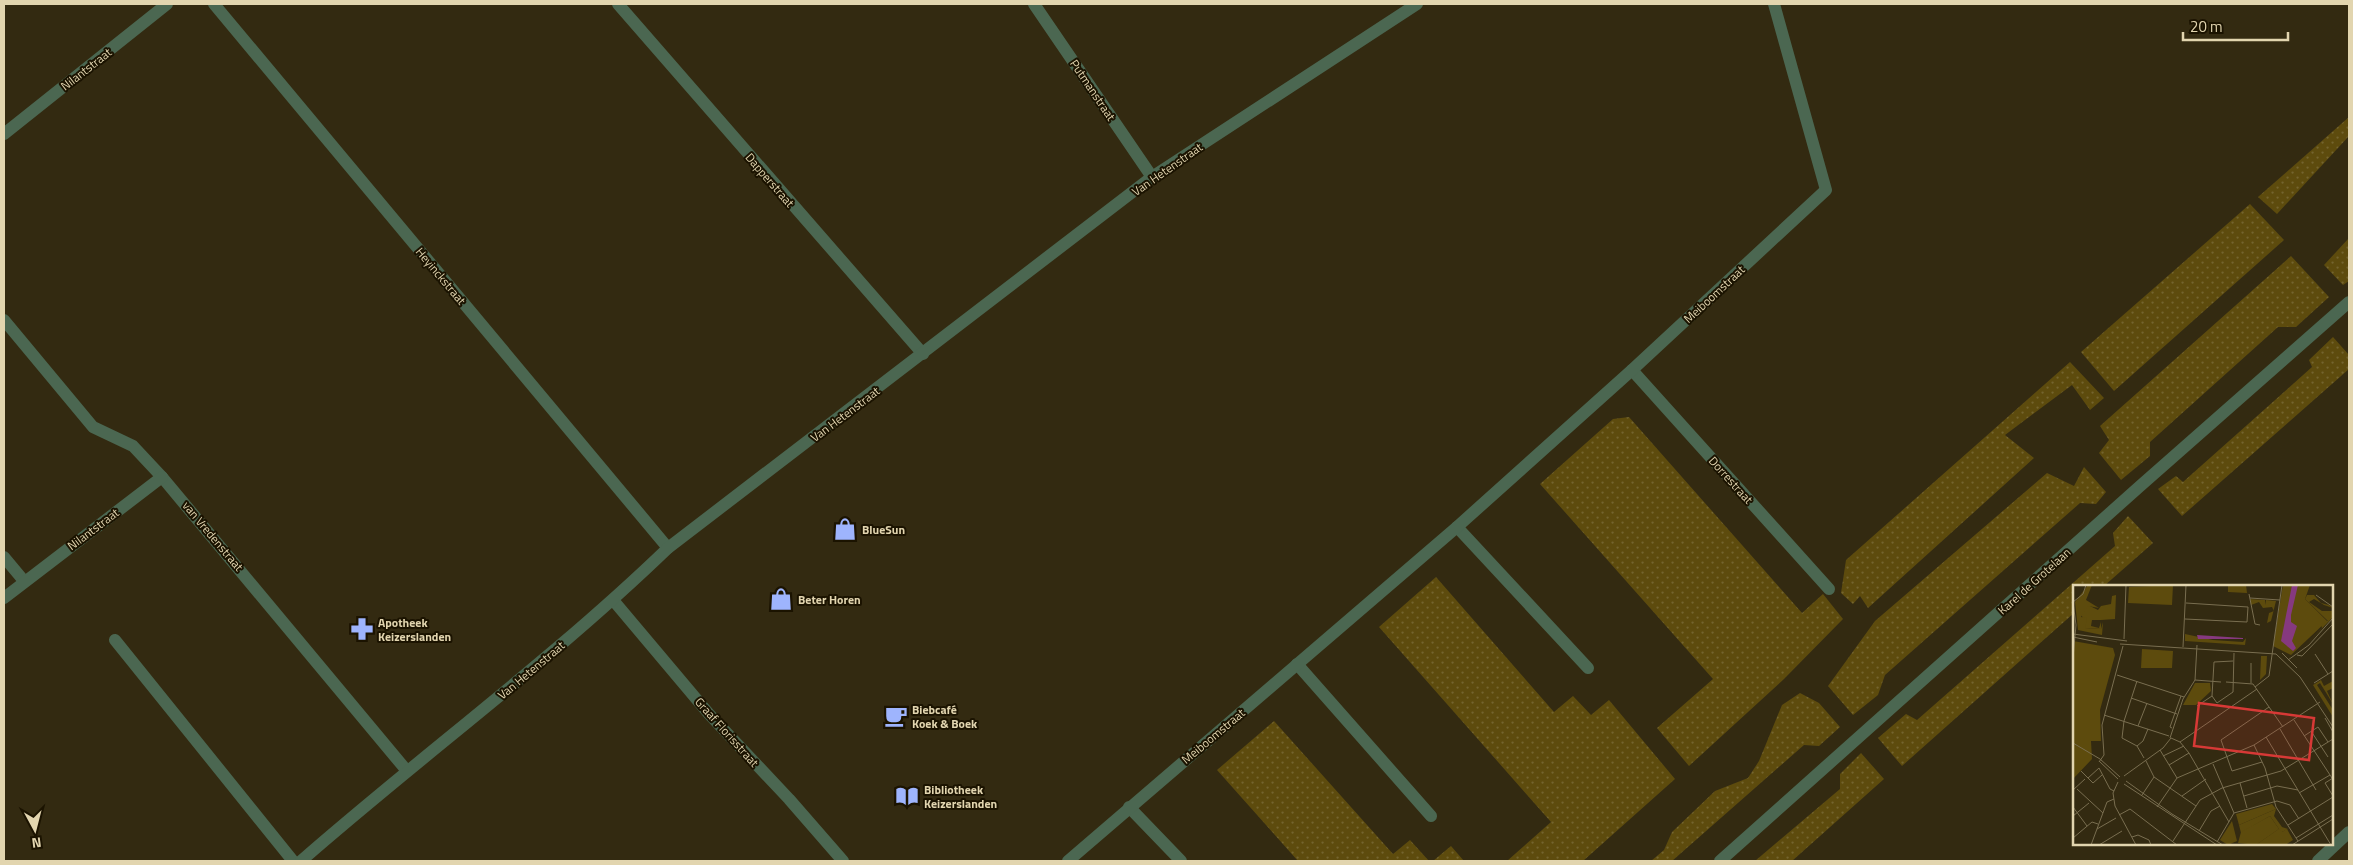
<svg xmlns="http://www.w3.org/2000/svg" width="2353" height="865" font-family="'Titillium Web',sans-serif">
  <defs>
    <pattern id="grass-dots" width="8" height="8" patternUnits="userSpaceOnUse" patternTransform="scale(1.25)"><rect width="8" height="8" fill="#5d4b0d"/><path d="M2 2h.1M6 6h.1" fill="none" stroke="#74642e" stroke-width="1.8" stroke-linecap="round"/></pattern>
  </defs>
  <rect width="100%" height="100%" fill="#332a11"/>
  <!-- grass -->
  <g fill="url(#grass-dots)">
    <polygon points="2349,117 2349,136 2277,214 2258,197"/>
    <polygon points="2250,204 2284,240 2114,391 2081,352"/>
    <polygon points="2349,238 2349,281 2343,285 2324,265"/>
    <polygon points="2291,256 2329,297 2296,327 2278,327 2150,442 2150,456 2121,480 2099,453 2109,440 2100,426"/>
    <polygon points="2333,337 2349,355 2349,369 2182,516 2158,489 2176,476 2183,482 2312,367 2309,360"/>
    <polygon points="2070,362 2104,398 2090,410 2072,385 2005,435 2034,458 1868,608 1860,596 1853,604 1841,593 1846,560"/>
    <polygon points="1629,417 1802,613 1823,594 1843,619 1784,679 1689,766 1657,728 1713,679 1540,484 1613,419"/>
    <polygon points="2084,467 2106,492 2096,504 2080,503 1885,675 1878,695 1853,715 1828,686 1875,621 2047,473 2074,486"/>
    <polygon points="2128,516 2153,543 2104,586 2074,586 2074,613 1902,766 1878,738 1906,714 1917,720 2115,546 2113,533"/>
    <polygon points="1436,577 1554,712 1573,696 1591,715 1609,700 1675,779 1583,861 1507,861 1551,822 1379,627"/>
    <polygon points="1800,693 1819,703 1840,727 1819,746 1804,745 1672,861 1651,861 1664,850 1672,832 1715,791 1748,778 1759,761 1782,705"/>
    <polygon points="1274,721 1393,854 1410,840 1429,861 1298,861 1217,770"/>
    <polygon points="1861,753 1884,779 1792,861 1755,861 1840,789 1840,774"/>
    <polygon points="1451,846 1464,861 1433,861"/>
  </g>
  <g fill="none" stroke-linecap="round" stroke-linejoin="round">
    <!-- minor -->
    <g stroke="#4b6751" stroke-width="12">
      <polyline points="214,4 668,548"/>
      <polyline points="618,4 923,354"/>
      <polyline points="1034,4 1152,177"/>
      <polyline points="4,134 167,4"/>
      <polyline points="4,320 93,427 133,446 162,477 407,771"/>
      <polyline points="1632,370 1829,589"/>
      <polyline points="1457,527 1588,668"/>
      <polyline points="4,557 24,581"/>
      <polyline points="4,598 162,477"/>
      <polyline points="613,600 709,714 789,799 843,861"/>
      <polyline points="115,640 293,861"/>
      <polyline points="1297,664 1431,816"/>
      <polyline points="1129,807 1181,861"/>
      <path d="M 301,861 C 422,755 552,660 668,548 L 1152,177 L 1417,4"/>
      <polyline points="1068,861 1457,527 1632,370 1826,190 1774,4"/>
      <polyline points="1720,861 2139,487 2349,302"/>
      <polyline points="2318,861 2349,832"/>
    </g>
  </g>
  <!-- icons -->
  <defs>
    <symbol id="shop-bare" viewBox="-9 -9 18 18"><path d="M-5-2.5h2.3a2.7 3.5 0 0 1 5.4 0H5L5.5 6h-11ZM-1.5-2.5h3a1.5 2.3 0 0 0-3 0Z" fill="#9eb4fd" stroke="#1b1300" stroke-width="2.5" paint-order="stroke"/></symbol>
    <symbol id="pharmacy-bare" viewBox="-9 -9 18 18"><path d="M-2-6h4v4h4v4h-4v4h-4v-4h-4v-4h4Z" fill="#9eb4fd" stroke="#1b1300" stroke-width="2.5" paint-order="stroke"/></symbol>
    <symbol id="cafe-bare" viewBox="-9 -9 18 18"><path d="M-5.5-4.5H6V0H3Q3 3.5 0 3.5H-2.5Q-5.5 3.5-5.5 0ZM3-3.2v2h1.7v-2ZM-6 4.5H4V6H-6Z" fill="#9eb4fd" stroke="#1b1300" stroke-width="2.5" paint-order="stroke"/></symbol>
    <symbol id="library-bare" viewBox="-9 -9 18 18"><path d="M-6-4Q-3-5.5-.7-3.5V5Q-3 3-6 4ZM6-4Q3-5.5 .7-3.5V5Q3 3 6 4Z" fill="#9eb4fd" stroke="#1b1300" stroke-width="2.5" paint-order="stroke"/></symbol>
  </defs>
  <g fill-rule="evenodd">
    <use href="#shop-bare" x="829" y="513" width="32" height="32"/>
    <use href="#shop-bare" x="765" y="583" width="32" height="32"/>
    <use href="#pharmacy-bare" x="346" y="613" width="32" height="32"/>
    <use href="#cafe-bare" x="880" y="700" width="32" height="32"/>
    <use href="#library-bare" x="891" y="780" width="32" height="32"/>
  </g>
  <g text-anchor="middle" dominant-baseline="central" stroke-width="4" stroke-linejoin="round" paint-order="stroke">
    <!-- street labels -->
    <g font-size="12" fill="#e2d5af" stroke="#1b1300">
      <text transform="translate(86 69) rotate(-38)">Nilantstraat</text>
      <text transform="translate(1093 90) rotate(56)">Putmanstraat</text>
      <text transform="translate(1167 169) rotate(-35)">Van Hetenstraat</text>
      <text transform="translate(770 180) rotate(49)">Dapperstraat</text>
      <text transform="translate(441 276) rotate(50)">Heyinckstraat</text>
      <text transform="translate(1714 294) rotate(-43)">Meiboomstraat</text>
      <text transform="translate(845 414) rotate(-37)">Van Hetenstraat</text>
      <text transform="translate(1731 480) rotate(48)">Dorrestraat</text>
      <text transform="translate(93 529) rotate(-37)">Nilantstraat</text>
      <text transform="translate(213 536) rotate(50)">van Vredenstraat</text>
      <text transform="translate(2034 581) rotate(-42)">Karel de Grotelaan</text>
      <text transform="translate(531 670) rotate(-40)">Van Hetenstraat</text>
      <text transform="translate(727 732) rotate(48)">Graaf Florisstraat</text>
      <text transform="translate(1213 736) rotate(-40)">Meiboomstraat</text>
    </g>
    <!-- poi labels -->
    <g font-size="12" font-weight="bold" fill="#e2d5af" stroke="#1b1300" text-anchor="start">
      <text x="862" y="529">BlueSun</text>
      <text x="798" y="599">Beter Horen</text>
      <text x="378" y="622">Apotheek<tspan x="378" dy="14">Keizerslanden</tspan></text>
      <text x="912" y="709">Biebcafé<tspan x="912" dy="14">Koek &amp; Boek</tspan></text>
      <text x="924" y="789">Bibliotheek<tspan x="924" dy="14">Keizerslanden</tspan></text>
    </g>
  </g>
  <!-- overview -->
  <g transform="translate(2073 585)">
    <rect width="260" height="260" fill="#332a11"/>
    <path d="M 100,0 L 99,20 L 55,18 L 56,2 ZM 234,10 L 241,10 L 248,18 L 256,20 L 260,23 L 251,20 L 241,14 L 236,17 L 249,26 L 260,26 L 260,30 L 259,33 L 229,64 L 249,43 L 247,36 L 255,36 L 232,14 ZM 177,14 L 192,15 L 192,20 L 193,15 L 203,16 L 198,36 L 194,38 L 196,28 L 201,26 L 199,22 L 190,23 L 186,17 L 178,20 ZM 15,20 L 25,25 L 28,21 L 28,35 L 19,35 L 18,41 L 26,43 L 28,37 L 28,44 L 12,43 L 8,27 ZM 112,49 L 140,55 L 170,57 L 173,53 L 172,60 L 112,56 ZM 69,64 L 100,66 L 99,83 L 68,83 ZM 188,71 L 194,71 L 193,89 L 187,95 ZM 248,95 L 251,101 L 260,96 L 260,103 L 254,106 L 260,119 L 247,98 L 244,100 L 260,125 L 260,132 L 240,100 ZM 122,98 L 137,98 L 138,106 L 123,120 L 110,120 ZM 199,219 L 203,224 L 166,240 L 163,229 Z" fill="#5d4b0d"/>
    <path d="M 15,0 L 19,0 L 13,15 L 26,23 L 15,21 L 8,32 L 14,33 L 12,43 L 28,44 L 30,37 L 29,50 L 5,45 L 2,17 ZM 43,10 L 42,34 L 28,35 L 28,21 L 38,19 L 39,11 ZM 203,224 L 201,231 L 209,242 L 215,244 L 183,260 L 206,244 L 197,231 L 168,248 L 166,240 ZM 159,236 L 164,256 L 155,260 L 147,255 Z" fill="#5d4b0d"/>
    <path d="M 197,231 L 206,244 L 183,260 L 165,258 L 168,247 Z" fill="#5d4b0d"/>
    <path d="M 155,0 L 173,0 L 174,8 L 155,7 ZM 210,0 L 237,0 L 232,14 L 254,36 L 218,70 L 200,61 ZM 0,56 L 40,63 L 42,70 L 27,125 L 28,156 L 18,156 L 19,174 L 0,194 Z" fill="#5d4b0d"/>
    <path d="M 206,244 L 209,247 L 214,244 L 220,255 L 212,260 L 183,260 Z" fill="#5d4b0d"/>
    <path d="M 219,0 L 225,0 L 218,30 L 218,37 L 224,41 L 219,56 L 223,63 L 220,66 L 208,56 ZM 124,50 L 170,53 L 170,54 L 125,54 Z" fill="#86397f"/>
    <path fill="none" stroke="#796e50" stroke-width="1" d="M 176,9 L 182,39 L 187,40M 243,10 L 260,22M 177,13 L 207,15M 0,17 L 3,40 L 0,73M 0,17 L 10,9 L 13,0M 112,34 L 174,37 L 175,22 L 113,18M 0,49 L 54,56M 0,52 L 24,57M 51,54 L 53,0M 47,59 L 203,69 L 227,92 L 260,142M 110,62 L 113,0M 209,68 L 224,83M 242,69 L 255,89M 224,70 L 229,71 L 260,39M 215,75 L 236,60 L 260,33M 44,90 L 111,112M 122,95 L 124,60M 122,95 L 148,97M 64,96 L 51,136 L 49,153 L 64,161 L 71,173M 153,97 L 180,99 L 210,142M 178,98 L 178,78M 241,98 L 260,86M 182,102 L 196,91 L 209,0M 139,111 L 144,118 L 160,107 L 161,68M 139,111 L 141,77 L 160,76M 58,113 L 104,129M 124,121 L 139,111M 31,130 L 96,151M 252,133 L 260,147M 221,135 L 259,193M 65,141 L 74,118M 99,143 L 97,142 L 108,111M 207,144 L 243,205M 238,146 L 255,172M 231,151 L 245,142 L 255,157M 193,152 L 258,260M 97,153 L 110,114 L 122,95M 98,153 L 107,157 L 116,168 L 156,237M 107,157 L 184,104M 0,158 L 27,174 L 47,192M 181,160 L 192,183 L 203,222 L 225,256M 64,161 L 70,156 L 75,144M 87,165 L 104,193M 90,171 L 111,161M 26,176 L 45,194M 73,176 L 81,192 L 123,221M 26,177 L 31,170 L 29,140 L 50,61M 189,177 L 159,186 L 148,155 L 196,122M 140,179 L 161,228M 96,180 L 116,168M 8,186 L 20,198 L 29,190M 51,191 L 90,163 L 98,153M 15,193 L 26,183 L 37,204 L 41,206M 260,193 L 252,198 L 260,211M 53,196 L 99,229 L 150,260M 45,197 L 40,208 L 42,221 L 63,260M 167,198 L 174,223M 51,199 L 144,260M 4,204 L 30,228M 0,205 L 12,194M 226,208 L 257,190M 69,210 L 81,192M 109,211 L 133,194M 171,211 L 204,201 L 225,205M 0,222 L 14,241M 84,222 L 104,193 L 181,160 L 247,117M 161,228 L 204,216 L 217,220 L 226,234M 46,230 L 57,224 L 104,260M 0,231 L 16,218M 215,240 L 260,212M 24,244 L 43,233M 126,246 L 138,226 L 147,221M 59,252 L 65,250 L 76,255 L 78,260M 0,253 L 19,237 L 25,239M 223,253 L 260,230M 100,256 L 127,215 L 149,203 L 208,186 L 260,154M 144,257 L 161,228M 18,260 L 34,217 L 41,214M 26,260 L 49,246M 219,260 L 260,234"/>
    <path fill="#d73936" fill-opacity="0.15" stroke="#d73936" stroke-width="2.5" d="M 126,118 L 241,133 L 236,175 L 121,161 Z"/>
    <rect width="260" height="260" fill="none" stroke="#e2d5af" stroke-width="2.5"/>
  </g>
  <!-- border -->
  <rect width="2353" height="865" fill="none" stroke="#e2d5af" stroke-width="10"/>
  <!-- north arrow -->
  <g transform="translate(35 830) rotate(173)" stroke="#1b1300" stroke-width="4" paint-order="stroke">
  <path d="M0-4L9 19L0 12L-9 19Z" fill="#e2d5af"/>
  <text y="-8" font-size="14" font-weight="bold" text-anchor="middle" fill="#e2d5af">N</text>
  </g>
  <!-- scale -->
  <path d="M2183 32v8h105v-8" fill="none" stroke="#e2d5af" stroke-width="2.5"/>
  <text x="2190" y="32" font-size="15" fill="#e2d5af" stroke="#1b1300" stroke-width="4" paint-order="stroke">20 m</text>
</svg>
